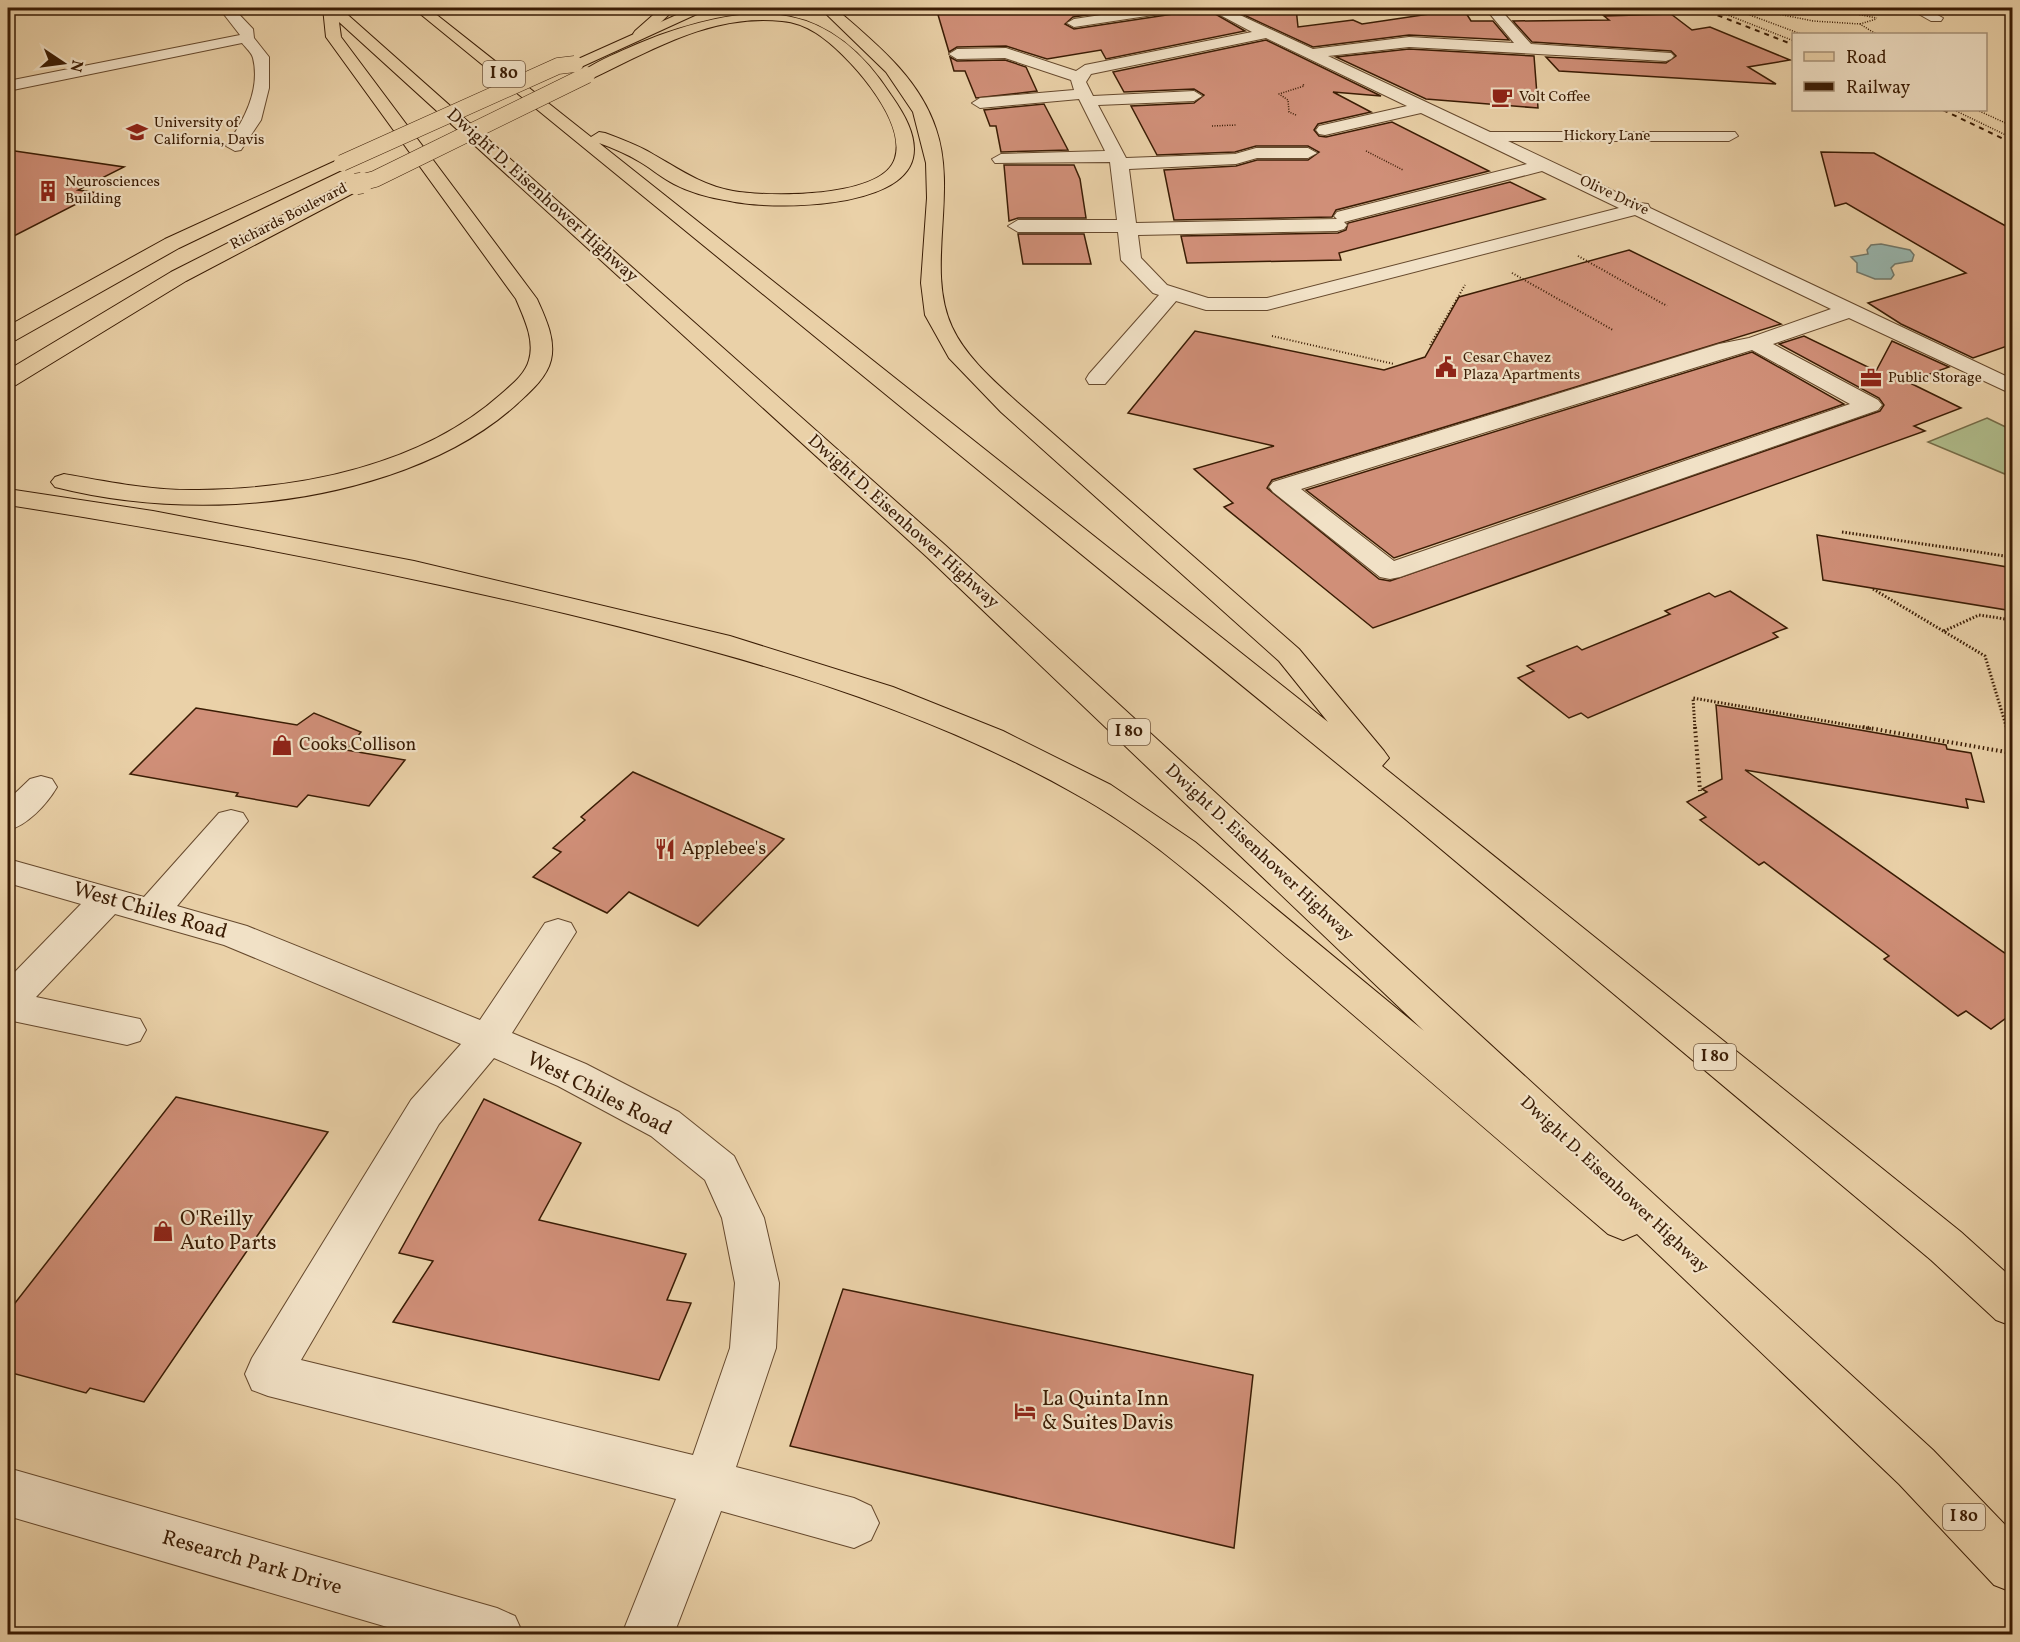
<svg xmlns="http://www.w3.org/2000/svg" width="2020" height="1642" font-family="Vollkorn,serif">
  <rect width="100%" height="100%" fill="#ead1a8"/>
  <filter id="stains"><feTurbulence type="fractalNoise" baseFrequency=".00333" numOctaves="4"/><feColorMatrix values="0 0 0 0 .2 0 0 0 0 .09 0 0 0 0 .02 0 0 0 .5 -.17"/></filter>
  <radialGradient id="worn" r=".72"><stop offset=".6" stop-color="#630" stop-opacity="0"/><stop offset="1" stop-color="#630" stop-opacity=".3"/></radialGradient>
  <!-- green -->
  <polygon fill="#b0bd8c" stroke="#756c48" stroke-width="1.5" points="1987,418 2012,430 2012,477 1928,442"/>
  <!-- water -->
  <polygon fill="#98b6ae" stroke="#72786a" stroke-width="1.5" points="1881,244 1910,250 1914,255 1912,261 1895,264 1891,268 1894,275 1891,279 1875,279 1857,272 1857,263 1851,257 1868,254 1867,250 1871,245"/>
  <!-- building -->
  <g fill="#d08f78" stroke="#3a1c04" stroke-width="1.5">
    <polygon points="936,8 1136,8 1073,17 1065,24 1074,29 1173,14 1182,8 1205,8 1245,31 1106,59 1101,50 1047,59 1006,46 957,47 949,52"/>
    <polygon points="1229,8 1296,8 1298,27 1353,20 1362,24 1436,13 1466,13 1471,21 1493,21 1509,40 1409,35 1313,47"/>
    <polygon points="1671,14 1692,30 1710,27 1790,60 1748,67 1776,84 1559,71 1546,57 1666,63 1676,56 1671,51 1532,42 1513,21 1609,20 1604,16"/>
    <polygon points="1266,40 1381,96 1333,92 1371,112 1318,124 1314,130 1319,136 1326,137 1392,122 1489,171 1336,210 1332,217 1174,220 1164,170 1236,166 1257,160 1308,160 1319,152 1308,146 1256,146 1235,152 1157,155 1131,106 1194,103 1204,95 1194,89 1124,92 1113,72"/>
    <polygon points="1409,49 1534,56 1538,108 1426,99 1336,57"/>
    <polygon points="950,57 957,61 1005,60 1026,67 1037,91 976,98 965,71 954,71"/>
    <polygon points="1044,104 1068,150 1001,152 996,126 990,126 984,110"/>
    <polygon points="8,150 124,167 78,190 98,193 8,239"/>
    <polygon points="1821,152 1874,153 2013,230 2013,344 1973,358 1901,324 1868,303 1966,273 1846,203 1835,206"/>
    <polygon points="1004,165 1074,165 1080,179 1086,218 1018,218 1009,221"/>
    <polygon points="1510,182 1545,199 1339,253 1341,260 1187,263 1181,236 1338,233 1346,230 1348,223"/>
    <polygon points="1018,234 1084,234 1091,264 1023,264"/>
    <polygon points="1629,250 1781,324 1272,480 1267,488 1379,579 1390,581 1880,411 1884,405 1879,398 1779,344 1804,336 1876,371 1892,341 1949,367 1908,382 1961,408 1914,426 1925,431 1373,628 1224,507 1233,503 1194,469 1274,446 1128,413 1195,331 1384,370 1425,357 1459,297"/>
    <polygon points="1752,352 1844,404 1394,558 1306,490"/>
    <polygon points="1817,535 2013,568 2013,611 1823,580"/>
    <polygon points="1730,591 1787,628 1773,633 1778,637 1588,718 1581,713 1569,718 1518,678 1534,671 1527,666 1577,646 1582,650 1670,614 1665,611 1709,593 1715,597"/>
    <polygon points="1716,705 1946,745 1947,749 1971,753 1984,802 1966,799 1968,808 1745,770 2013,959 2013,1013 1991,1029 1966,1011 1958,1016 1884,959 1889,956 1764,862 1759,865 1700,820 1706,817 1687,802 1707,792 1702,789 1722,779"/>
    <polygon points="196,708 297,725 314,713 361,732 346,750 405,760 369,806 308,795 297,807 236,796 238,793 130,774"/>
    <polygon points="633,772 784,839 698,926 629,892 607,913 533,877 561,852 553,848 585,820 581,817"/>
    <polygon points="176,1097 328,1132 144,1402 90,1388 86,1393 8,1372 8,1312"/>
    <polygon points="484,1099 581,1143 539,1220 686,1254 667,1300 691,1303 659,1380 393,1322 433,1261 399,1253"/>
    <polygon points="843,1289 1253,1375 1234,1548 790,1446"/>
  </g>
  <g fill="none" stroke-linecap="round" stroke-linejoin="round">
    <defs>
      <g id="minor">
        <path d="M 219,8 L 233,8 L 253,29 L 254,38 L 269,57 L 269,88 L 261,120 L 241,150 L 235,151 L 226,146 C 243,122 261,90 253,58 C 252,53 246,48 242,43 L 8,91 L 8,81 L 240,35 Z"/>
        <polygon points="1148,8 1180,8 1173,12 1074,27 1067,23 1074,19"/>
        <path d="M 1207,8 L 1225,8 L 1313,49 L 1409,37 L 1514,43 L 1485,8 L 1499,8 L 1531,44 L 1671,53 L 1674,56 L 1671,59 L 1666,61 L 1409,47 L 1328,56 L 1490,132 L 1735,132 L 1738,136 L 1729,141 L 1508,141 L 1639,203 L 1648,204 L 1650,208 L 2012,379 L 2012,394 L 1849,318 L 1773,344 L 1878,400 L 1882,405 L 1878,410 L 1400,577 L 1390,579 L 1380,577 L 1273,492 L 1269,487 L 1273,482 L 1719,344 L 1749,338 L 1831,309 L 1635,215 L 1267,310 L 1206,310 L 1176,301 L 1105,384 L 1089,384 L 1086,379 L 1089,374 L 1159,295 L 1153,293 L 1121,260 L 1118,232 L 1018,232 L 1008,226 L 1018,220 L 1117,220 L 1110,162 L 995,163 L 992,159 L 1001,154 L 1105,151 L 1079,99 L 980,108 L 972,103 L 980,98 L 1074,90 L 1071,80 L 1005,58 L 957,59 L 949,54 L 957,49 L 1006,48 L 1076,71 L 1085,65 L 1252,32 ZM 1266,38 L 1407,106 L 1319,126 L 1316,130 L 1319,134 L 1325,135 L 1421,113 L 1527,164 L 1337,212 L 1334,216 L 1337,219 L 1136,223 L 1129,169 L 1236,164 L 1257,158 L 1308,158 L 1317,153 L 1308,148 L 1256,148 L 1235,154 L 1126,158 L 1098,105 L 1194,101 L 1202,96 L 1194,91 L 1093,96 L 1086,82 L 1091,74 ZM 1542,171 L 1619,208 L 1267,298 L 1208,298 L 1167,285 L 1141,258 L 1138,235 L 1337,231 L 1344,229 L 1347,225 L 1344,222 ZM 1752,350 L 1850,404 L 1394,561 L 1301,489 Z"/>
        <polygon points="1908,8 1925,8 1943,18 1941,21 1931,21"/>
        <path d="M 41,776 L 52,779 L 57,787 C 47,804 27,826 8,830 L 8,800 L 30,779 Z"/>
        <path d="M 231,810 L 243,813 L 248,821 L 177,906 L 247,926 L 480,1020 L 545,923 L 558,919 L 571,923 L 576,932 L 512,1033 L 586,1064 L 679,1112 L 734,1156 L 764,1218 L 779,1283 L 776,1348 L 736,1467 L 854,1498 L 871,1506 L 879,1523 L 871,1540 L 854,1548 L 721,1511 L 674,1634 L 622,1634 L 676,1499 L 268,1396 L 252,1390 L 245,1374 L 252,1358 L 411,1100 L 461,1044 L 224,945 L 115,914 L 36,997 L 140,1019 L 146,1030 L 140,1041 L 127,1045 L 8,1020 L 8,979 L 81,904 L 8,883 L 8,859 L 144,897 L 219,813 ZM 494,1058 L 558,1086 L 651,1136 L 705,1180 L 722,1218 L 735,1283 L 730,1348 L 693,1455 L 301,1360 L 439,1124 Z"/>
        <polygon points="8,1468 497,1608 515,1616 523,1634 411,1634 8,1516"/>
      </g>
      <g id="major">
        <polygon points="692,8 710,8 581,67 569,67 567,64"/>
        <polygon points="342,158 351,163 348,167 179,248 16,340 8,341 8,326 165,239"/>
        <polygon points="356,178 365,184 363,188 186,281 16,385 8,387 8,370 171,272"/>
      </g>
      <g id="highway">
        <path d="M 323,8 L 340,8 L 945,545 L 1933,1450 L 2012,1532 L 2012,1592 L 1994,1585 L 1899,1484 L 1637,1234 L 1623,1240 L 1608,1234 C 1505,1146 1402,1057 1299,968 C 1231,910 1164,845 1086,800 C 926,707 746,657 568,614 C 382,570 196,534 8,505 L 8,489 L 153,511 L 414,561 L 730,636 L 893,687 L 1003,731 L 1111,785 L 1195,842 L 1424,1031 L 927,557 L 339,22 L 341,37 L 537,299 C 545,317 556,339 551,360 C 547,377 531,391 518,403 C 448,468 331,499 236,504 C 176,507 114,502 55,487 L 51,482 L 55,477 L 64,474 C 109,482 154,491 199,490 C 302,489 421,465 500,395 C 511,385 525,375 529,360 C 535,340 524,318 516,299 L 326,37 Z"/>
        <path d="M 413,8 L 428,8 L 591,137 L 599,132 L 605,133 C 621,139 637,145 651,153 C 679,169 701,185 733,191 C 766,197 883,199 895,158 C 907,119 846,52 816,33 C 805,26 794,22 782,21 C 713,13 652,50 593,78 L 581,78 L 579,75 C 587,64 644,41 660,35 C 759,0 830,1 891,95 C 903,112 918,136 913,158 C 901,210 771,210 730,201 C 711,198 691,193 674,184 C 662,178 652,169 640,162 C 627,154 613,148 599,143 L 1328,722 L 1279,661 L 1001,412 L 949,358 L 925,315 L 921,283 L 927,198 L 926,163 L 913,112 L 886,72 L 820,8 L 835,8 C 874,42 919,77 936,129 C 958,193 925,269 952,327 C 966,357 993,380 1017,402 L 1299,649 L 1384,751 L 1389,758 L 1382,766 L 1961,1232 L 2012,1278 L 2012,1326 L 1996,1320 L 1931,1260 L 1404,818 Z"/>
        <polygon points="661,8 676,8 645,37 635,37 633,34 635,31"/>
      </g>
    </defs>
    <!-- minor casing -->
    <use href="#minor" stroke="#66492d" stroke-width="2"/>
    <!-- major casing -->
    <use href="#major" stroke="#3a1c04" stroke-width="2"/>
    <!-- highway casing -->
    <use href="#highway" stroke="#3a1c04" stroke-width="2"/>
    <!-- path-far3 -->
    <g stroke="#3a1c04" stroke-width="1.5" stroke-dasharray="1 1.5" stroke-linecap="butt">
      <polyline points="1710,8 1794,41"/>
      <polyline points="1731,8 1801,34"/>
      <polyline points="1830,9 1877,18"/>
      <polyline points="1743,14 1768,12 1813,21 1860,24 1876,34"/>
      <polyline points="1860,24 1876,19"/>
      <polyline points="1954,110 2012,138"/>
      <polyline points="1977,110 2012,126"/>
      <polyline points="1296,115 1289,112 1288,100 1279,94 1304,86 1303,84"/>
      <polyline points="1212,126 1236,125"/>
      <polyline points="1366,151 1403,170"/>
    </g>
    <!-- path-far2 -->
    <g stroke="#3a1c04" stroke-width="2" stroke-dasharray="1 2" stroke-linecap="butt">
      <polyline points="1578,256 1667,306"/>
      <polyline points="1512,273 1613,330"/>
      <polyline points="1272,336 1394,364"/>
      <polyline points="1430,345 1465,285"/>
    </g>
    <!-- path-far1 -->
    <g stroke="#3a1c04" stroke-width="3" stroke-dasharray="1.5 2" stroke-linecap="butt">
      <polyline points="1842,532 2012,557"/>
      <polyline points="1873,589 1985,656 2007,729"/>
      <polyline points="1944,631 1979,615 2012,620"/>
      <polyline points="1695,729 1693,698 1872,729"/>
    </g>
    <!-- path -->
    <g stroke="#3a1c04" stroke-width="4" stroke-dasharray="1.5 3" stroke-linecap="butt">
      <polyline points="1695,727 1700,791"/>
      <polyline points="1863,727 2012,753"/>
      <polyline points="2007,727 2012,745"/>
      <polyline points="2007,1054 2012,1051"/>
    </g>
    <!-- minor -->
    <use href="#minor" fill="#f1e1c6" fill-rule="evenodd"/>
    <!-- major -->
    <use href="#major" fill="#ead1a8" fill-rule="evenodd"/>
    <!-- highway -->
    <use href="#highway" fill="#ead1a8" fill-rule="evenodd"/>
    <!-- rail -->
    <g stroke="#3a1c04" stroke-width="2" stroke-dasharray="5 5" stroke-linecap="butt">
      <polyline points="1699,8 1794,45"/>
      <polyline points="1943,110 2012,143"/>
    </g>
    <defs>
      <polyline id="major-bridge" points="342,163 558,66 575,64"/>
      <polyline id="highway-bridge-far1" points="356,184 375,179 587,75"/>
      <polyline id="highway-bridge" points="356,184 362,183"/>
    </defs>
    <!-- major-bridge casing -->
    <use href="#major-bridge" stroke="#3a1c04" stroke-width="17" stroke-linecap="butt"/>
    <!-- highway-bridge-far1 casing -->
    <use href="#highway-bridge-far1" stroke="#3a1c04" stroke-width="17" stroke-linecap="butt"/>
    <!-- highway-bridge casing -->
    <use href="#highway-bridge" stroke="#3a1c04" stroke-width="22" stroke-linecap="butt"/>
    <!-- major-bridge -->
    <use href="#major-bridge" stroke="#ead1a8" stroke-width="16"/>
    <!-- highway-bridge-far1 -->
    <use href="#highway-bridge-far1" stroke="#ead1a8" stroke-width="16"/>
    <!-- highway-bridge -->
    <use href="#highway-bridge" stroke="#ead1a8" stroke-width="21"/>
  </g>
  <!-- icons -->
  <defs>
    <symbol id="cafe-bare" viewBox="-9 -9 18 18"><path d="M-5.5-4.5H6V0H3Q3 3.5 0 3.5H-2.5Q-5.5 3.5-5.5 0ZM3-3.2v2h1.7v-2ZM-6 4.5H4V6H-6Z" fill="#8f2418" stroke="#f1e1c6" stroke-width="2.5" paint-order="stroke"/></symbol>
    <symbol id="university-bare" viewBox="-9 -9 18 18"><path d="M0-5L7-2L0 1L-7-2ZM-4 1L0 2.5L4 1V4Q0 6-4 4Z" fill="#8f2418" stroke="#f1e1c6" stroke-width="2.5" paint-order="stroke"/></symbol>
    <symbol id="building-bare" viewBox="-9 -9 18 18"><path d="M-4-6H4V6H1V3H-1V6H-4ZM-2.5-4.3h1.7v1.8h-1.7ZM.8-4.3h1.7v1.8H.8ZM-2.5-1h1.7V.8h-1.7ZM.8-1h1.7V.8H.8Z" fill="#8f2418" stroke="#f1e1c6" stroke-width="2.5" paint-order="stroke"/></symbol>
    <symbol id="civic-bare" viewBox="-9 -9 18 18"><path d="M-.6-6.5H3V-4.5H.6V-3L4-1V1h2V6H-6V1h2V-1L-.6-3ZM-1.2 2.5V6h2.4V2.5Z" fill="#8f2418" stroke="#f1e1c6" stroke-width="2.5" paint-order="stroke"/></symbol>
    <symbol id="office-bare" viewBox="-9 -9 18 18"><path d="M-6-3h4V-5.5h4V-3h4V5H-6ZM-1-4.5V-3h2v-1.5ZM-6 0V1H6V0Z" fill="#8f2418" stroke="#f1e1c6" stroke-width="2.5" paint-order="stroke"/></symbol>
    <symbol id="shop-bare" viewBox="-9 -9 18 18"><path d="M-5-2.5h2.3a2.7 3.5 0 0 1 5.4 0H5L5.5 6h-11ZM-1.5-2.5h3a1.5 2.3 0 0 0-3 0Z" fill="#8f2418" stroke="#f1e1c6" stroke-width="2.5" paint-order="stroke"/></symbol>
    <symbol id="restaurant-bare" viewBox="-9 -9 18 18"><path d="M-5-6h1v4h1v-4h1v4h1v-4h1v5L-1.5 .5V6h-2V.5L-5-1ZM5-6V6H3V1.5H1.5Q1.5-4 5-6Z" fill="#8f2418" stroke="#f1e1c6" stroke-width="2.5" paint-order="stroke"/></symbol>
    <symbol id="hotel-bare" viewBox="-9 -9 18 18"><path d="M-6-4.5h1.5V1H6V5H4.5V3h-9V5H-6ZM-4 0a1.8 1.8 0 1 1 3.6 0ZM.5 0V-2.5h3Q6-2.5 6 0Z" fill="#8f2418" stroke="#f1e1c6" stroke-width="2.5" paint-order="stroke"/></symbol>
  </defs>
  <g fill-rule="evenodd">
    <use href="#cafe-bare" x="1487" y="82" width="30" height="30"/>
    <use href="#university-bare" x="122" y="117" width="30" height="30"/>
    <use href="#building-bare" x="33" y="176" width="30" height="30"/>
    <use href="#civic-bare" x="1431" y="352" width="30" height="30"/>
    <use href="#office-bare" x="1856" y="363" width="30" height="30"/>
    <use href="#shop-bare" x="267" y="730" width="30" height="30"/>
    <use href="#restaurant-bare" x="650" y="834" width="30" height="30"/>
    <use href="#shop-bare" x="148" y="1216" width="30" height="30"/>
    <use href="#hotel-bare" x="1010" y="1396" width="30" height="30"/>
  </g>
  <g text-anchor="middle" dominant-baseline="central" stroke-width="4.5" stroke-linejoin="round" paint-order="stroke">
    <!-- far-poi labels -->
    <g font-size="15" fill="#3a1c04" stroke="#f1e1c6" text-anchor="start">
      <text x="1519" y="97">Volt Coffee</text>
      <text x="154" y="123">University of<tspan x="154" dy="17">California, Davis</tspan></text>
      <text x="65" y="182">Neurosciences<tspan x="65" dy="17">Building</tspan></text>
      <text x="1463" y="358">Cesar Chavez<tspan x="1463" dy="17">Plaza Apartments</tspan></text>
      <text x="1888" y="378">Public Storage</text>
    </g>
    <!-- far-street labels -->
    <g font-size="15" fill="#3a1c04" stroke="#f1e1c6">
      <text x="1607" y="136">Hickory Lane</text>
      <text transform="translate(1614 196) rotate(25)">Olive Drive</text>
      <text transform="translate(289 217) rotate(-27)">Richards Boulevard</text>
    </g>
    <!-- shield labels -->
    <g fill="#f1e1c6" stroke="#71573e" stroke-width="1.5">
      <rect x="483" y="61" width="42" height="26" rx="4.5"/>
      <rect x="1108" y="719" width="42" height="26" rx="4.5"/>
      <rect x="1694" y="1044" width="42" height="26" rx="4.5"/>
      <rect x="1943" y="1504" width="42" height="26" rx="4.5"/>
    </g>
    <g font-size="16" font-weight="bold" fill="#3a1c04">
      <text x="504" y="74">I 80</text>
      <text x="1129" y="732">I 80</text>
      <text x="1715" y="1057">I 80</text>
      <text x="1964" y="1517">I 80</text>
    </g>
    <!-- street labels -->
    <g font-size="18" fill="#3a1c04" stroke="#f1e1c6">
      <text transform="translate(542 196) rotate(42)">Dwight D. Eisenhower Highway</text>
      <text transform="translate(903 522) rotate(42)">Dwight D. Eisenhower Highway</text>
      <text transform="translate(1259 853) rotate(43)">Dwight D. Eisenhower Highway</text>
      <text transform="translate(1614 1185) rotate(43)">Dwight D. Eisenhower Highway</text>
    </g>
    <!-- poi labels -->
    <g font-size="18" fill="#3a1c04" stroke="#f1e1c6" text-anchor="start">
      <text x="299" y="745">Cooks Collison</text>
      <text x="682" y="849">Applebee's</text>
    </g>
    <!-- near-street labels -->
    <g font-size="21" fill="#3a1c04" stroke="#f1e1c6">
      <text transform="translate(150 911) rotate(16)">West Chiles Road</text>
      <text transform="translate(599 1094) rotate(27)">West Chiles Road</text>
      <text transform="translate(252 1563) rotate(16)">Research Park Drive</text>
    </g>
    <!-- near-poi labels -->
    <g font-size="21" fill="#3a1c04" stroke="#f1e1c6" text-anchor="start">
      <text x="180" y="1219">O'Reilly<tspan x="180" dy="24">Auto Parts</tspan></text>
      <text x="1042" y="1399">La Quinta Inn<tspan x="1042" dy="24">&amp; Suites Davis</tspan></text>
    </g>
  </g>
  <!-- margin -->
  <rect width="2020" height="1642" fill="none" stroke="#ead1a8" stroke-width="30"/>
  <rect x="9" y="9" width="2002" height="1624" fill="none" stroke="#3a1c04" stroke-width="3"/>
  <rect x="15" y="15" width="1990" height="1612" fill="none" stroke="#3a1c04" stroke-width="1.5"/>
  <!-- legend -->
  <rect x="1792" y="33" width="195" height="78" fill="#f1e1c6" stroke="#a89278" stroke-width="1.5"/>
  <rect x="1804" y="52" width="30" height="9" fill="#ead1a8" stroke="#a89278" stroke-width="1.5"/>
  <text x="1846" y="63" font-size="18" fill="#3a1c04">Road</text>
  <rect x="1804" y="82" width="30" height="9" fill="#3a1c04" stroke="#a89278" stroke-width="1.5"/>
  <text x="1846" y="93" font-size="18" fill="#3a1c04">Railway</text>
  <!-- north arrow -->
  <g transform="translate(63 63) rotate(103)" stroke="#f1e1c6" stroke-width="4.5" paint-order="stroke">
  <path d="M0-4.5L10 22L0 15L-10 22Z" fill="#3a1c04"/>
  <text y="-9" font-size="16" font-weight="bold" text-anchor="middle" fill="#3a1c04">N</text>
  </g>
  <rect width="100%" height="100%" filter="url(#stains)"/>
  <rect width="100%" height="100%" fill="url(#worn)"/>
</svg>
